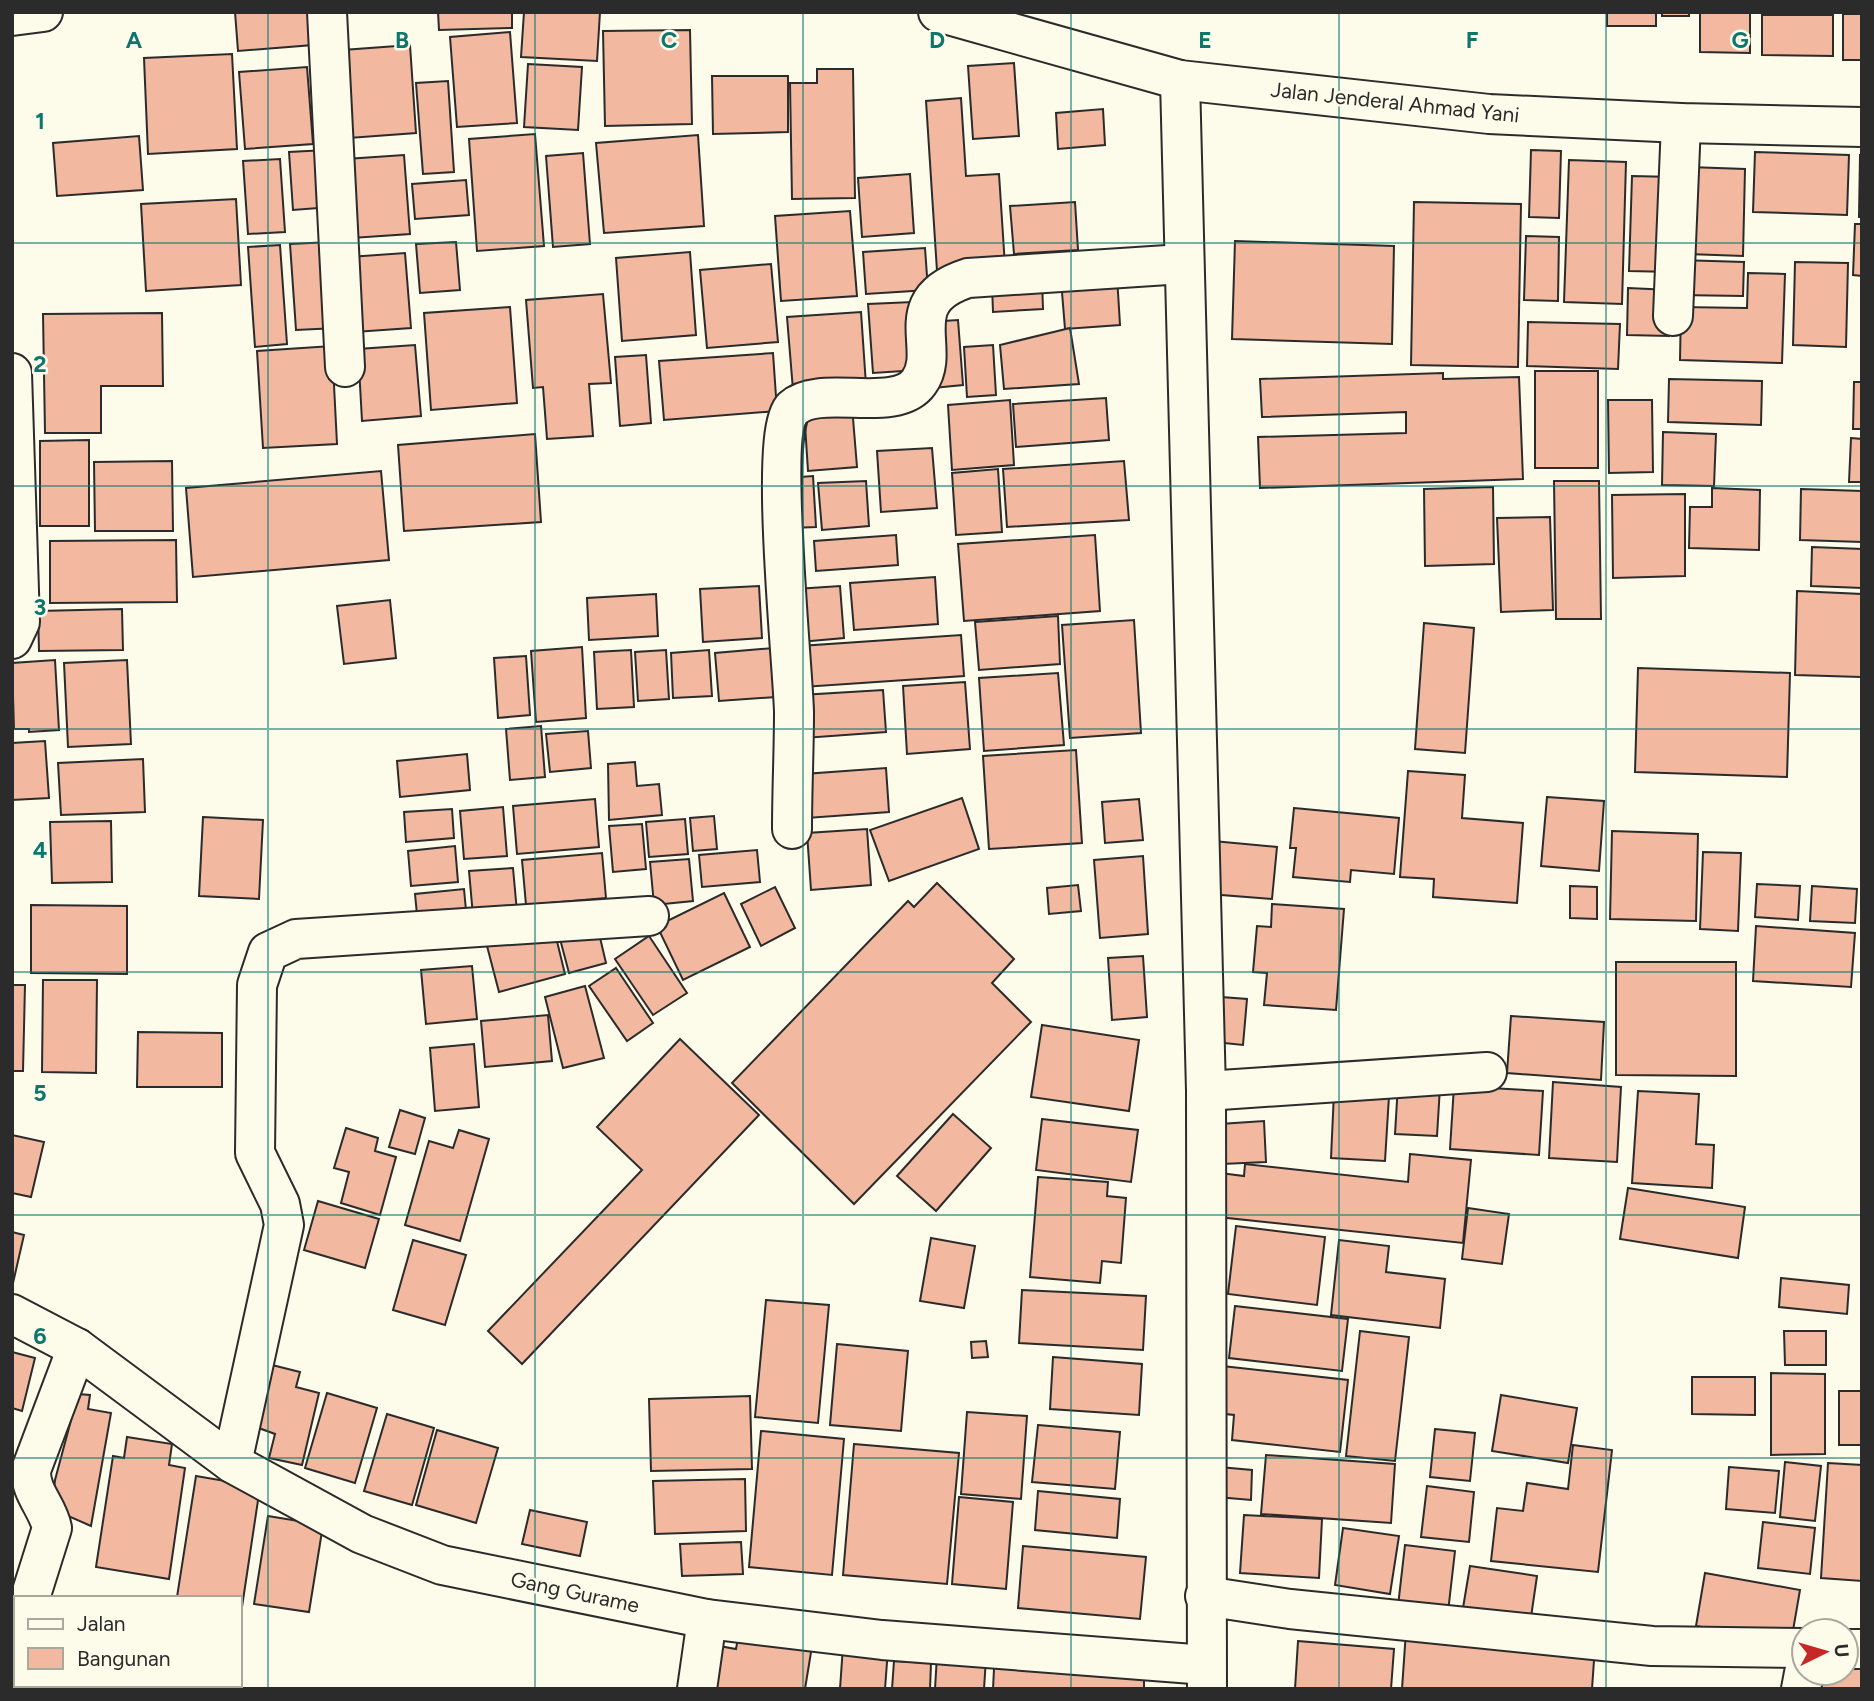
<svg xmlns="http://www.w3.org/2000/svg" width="1874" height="1701" font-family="Figtree,sans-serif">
  <rect width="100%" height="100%" fill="#fdfbea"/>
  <!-- building -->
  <g fill="#f2b8a0" stroke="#2b2b2b" stroke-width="2">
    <polygon points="235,12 310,12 313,45 238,51"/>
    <polygon points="438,12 512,12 512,28 439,30"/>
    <polygon points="524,12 600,12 597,61 521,57"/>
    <rect x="1607" y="12" width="49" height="14"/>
    <rect x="1662" y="12" width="27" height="4"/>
    <polygon points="1700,12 1750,12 1750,53 1700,52"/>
    <rect x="1843" y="14" width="19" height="46"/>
    <polygon points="1762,15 1833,15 1833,56 1762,55"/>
    <polygon points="690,30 692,124 605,126 603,31"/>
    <polygon points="510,32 517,123 457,127 450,37"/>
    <polygon points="410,45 416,133 349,138 343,50"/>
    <polygon points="232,54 237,149 148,154 144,58"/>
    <polygon points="1014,63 1019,136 973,139 968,66"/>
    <polygon points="528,64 582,67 578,130 524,127"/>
    <polygon points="307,67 313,144 245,149 239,72"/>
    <polygon points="817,69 853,69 855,198 792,199 790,83 817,83"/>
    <polygon points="712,76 788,76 788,132 713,134"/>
    <polygon points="448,81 454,172 423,174 416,83"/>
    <polygon points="961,98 966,176 999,174 1005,266 937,271 926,101"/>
    <polygon points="1103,109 1105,145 1058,149 1056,113"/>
    <polygon points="535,134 544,246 477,251 469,139"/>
    <polygon points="698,135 704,226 604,233 596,143"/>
    <polygon points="139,136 143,190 57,196 53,143"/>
    <polygon points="326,150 331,207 293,210 289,152"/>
    <polygon points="1531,150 1561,151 1559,218 1529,217"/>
    <polygon points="1755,152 1849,155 1847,215 1753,212"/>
    <polygon points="583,153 590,244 553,247 546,156"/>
    <polygon points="404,155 410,234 352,238 346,159"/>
    <polygon points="1860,155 1862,155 1862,217 1859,217"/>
    <polygon points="280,159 285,232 248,234 243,161"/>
    <polygon points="1569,160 1626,162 1622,304 1564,302"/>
    <polygon points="1689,167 1745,169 1743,256 1688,254"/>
    <polygon points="910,174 914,233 862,237 858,178"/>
    <polygon points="1632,176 1674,177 1672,272 1629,271"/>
    <polygon points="466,180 469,215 415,219 412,184"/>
    <polygon points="236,199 241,285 146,291 141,204"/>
    <polygon points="1075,202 1078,250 1014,254 1010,206"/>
    <polygon points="1414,202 1521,204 1518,367 1411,365"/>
    <polygon points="850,211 857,296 781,301 775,216"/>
    <polygon points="1855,224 1862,224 1862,276 1853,275"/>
    <polygon points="1526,236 1559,237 1558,301 1524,300"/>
    <polygon points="1235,241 1394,246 1392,344 1232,339"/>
    <polygon points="331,242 337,328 296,330 290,244"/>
    <polygon points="456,242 460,290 420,293 416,244"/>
    <polygon points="280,245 287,344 255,347 248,247"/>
    <polygon points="925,248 928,290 866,294 863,252"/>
    <polygon points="690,252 696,335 622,341 616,258"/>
    <polygon points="405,253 411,328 355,332 349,257"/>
    <polygon points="1679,260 1744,262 1743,296 1678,295"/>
    <polygon points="1795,262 1848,263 1846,347 1793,345"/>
    <polygon points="771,264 778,342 707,348 700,270"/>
    <polygon points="1748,273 1785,274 1782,363 1680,360 1681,307 1747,308"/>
    <polygon points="1117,276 1120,325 1065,329 1061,280"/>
    <polygon points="1042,281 1043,309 993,312 992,285"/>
    <polygon points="1628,288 1670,290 1669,336 1627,335"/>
    <polygon points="603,294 611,383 589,384 593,436 547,439 543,387 533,388 526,300"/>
    <polygon points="913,302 918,370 873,373 868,304"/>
    <polygon points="510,307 517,403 431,410 424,313"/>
    <polygon points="861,312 866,385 793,390 787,317"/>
    <polygon points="162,313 163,386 101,386 101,433 45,433 43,314"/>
    <polygon points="958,320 963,385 933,388 928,322"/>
    <polygon points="1528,322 1620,324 1618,369 1527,366"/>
    <polygon points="1070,328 1079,384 1004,389 1000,345"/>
    <polygon points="415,345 421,416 362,421 358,349"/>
    <polygon points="993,345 996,395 967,397 964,347"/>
    <polygon points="332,346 337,444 263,448 257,351"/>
    <polygon points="773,353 777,411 664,420 659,361"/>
    <polygon points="646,355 651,423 620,426 615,357"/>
    <rect x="1535" y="371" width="63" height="97"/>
    <polygon points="1443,373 1443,379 1519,377 1523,479 1260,488 1258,437 1406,433 1406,412 1262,417 1260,379"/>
    <polygon points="1669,379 1762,381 1761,425 1668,422"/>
    <polygon points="1854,382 1862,382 1862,429 1853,429"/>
    <polygon points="1106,398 1109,440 1016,447 1013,404"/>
    <polygon points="1010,400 1014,465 952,470 948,405"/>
    <polygon points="1608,400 1652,400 1653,472 1609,473"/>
    <polygon points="852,406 857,467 808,471 804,409"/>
    <polygon points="1663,432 1716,434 1714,486 1662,485"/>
    <polygon points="535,434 541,522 404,531 398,445"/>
    <polygon points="1851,438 1862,439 1862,482 1849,482"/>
    <polygon points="89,440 89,526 40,526 40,441"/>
    <polygon points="932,448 937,508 881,512 877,451"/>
    <polygon points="172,461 173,531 95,531 94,462"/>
    <polygon points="1124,461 1129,520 1007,527 1003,469"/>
    <polygon points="998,469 1002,532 956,535 952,473"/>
    <polygon points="381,471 389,560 193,577 186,488"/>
    <polygon points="813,476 816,527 791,528 787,478"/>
    <polygon points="866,481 869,526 822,530 818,483"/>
    <polygon points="1554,481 1599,481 1601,619 1556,619"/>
    <polygon points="1493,487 1494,564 1425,566 1424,489"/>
    <polygon points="1712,488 1760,490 1759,550 1689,548 1690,507 1712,507"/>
    <polygon points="1801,489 1862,491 1862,542 1800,540"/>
    <polygon points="1685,494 1685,576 1613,578 1612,495"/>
    <polygon points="1550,517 1553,610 1501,612 1497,518"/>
    <polygon points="896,535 898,565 816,571 814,541"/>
    <polygon points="1095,535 1100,611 964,621 958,544"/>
    <polygon points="176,540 177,602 50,603 50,541"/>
    <polygon points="1812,547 1862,549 1862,588 1811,586"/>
    <polygon points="935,577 938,624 854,630 850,583"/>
    <polygon points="759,586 762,638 703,642 700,589"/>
    <polygon points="840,586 844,638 800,642 796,589"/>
    <polygon points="1797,591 1862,594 1861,677 1795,675"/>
    <polygon points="656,594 658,636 589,640 587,598"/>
    <polygon points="390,600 396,658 344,664 337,606"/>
    <polygon points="122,609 123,650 39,651 38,611"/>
    <polygon points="1058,616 1060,664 979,670 975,622"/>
    <polygon points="1134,620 1141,733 1070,738 1062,625"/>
    <polygon points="1424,623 1474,628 1465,753 1415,749"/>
    <polygon points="961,635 964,676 803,687 800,646"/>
    <polygon points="582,647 586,718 536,722 531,651"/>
    <polygon points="786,647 790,696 719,701 715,653"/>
    <polygon points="631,650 634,707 597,709 594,652"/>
    <polygon points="666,650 669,699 638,701 635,652"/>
    <polygon points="709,650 712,696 673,698 671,653"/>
    <polygon points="526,656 530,715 498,718 494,658"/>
    <polygon points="55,660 59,730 29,732 29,729 14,729 12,663"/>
    <polygon points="127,660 131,744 68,747 64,663"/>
    <polygon points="1638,668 1790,673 1787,777 1635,772"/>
    <polygon points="1058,673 1064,745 984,751 979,678"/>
    <polygon points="965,682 970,749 907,754 903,686"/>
    <polygon points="883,690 886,732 804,738 801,695"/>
    <polygon points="541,726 545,777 510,780 506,729"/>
    <polygon points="588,731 591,768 550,772 546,734"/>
    <polygon points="45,741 49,798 12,800 12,743"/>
    <polygon points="1076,750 1082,843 989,849 983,756"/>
    <polygon points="467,754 470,790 400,797 397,761"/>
    <polygon points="143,759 145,812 61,815 58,763"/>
    <polygon points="635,762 637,786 659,784 662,815 609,820 608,764"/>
    <polygon points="886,768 889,812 807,818 804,774"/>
    <polygon points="1408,771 1465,775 1462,818 1523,823 1517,903 1433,897 1434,879 1400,877"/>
    <polygon points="1547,797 1604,801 1599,871 1541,866"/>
    <polygon points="962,798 979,849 889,881 870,830"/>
    <polygon points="595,799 599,847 517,854 513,806"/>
    <polygon points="1139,799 1143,840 1105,843 1102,802"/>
    <polygon points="503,807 507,856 464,859 460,811"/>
    <polygon points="1294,808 1399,818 1394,874 1351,870 1350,882 1293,877 1296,848 1290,848"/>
    <polygon points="452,809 454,838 406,842 404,812"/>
    <polygon points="714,816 717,849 693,851 690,818"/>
    <polygon points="203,817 263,820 259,899 199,896"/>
    <polygon points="685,819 688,854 649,857 646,822"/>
    <polygon points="111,821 112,882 52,883 50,822"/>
    <polygon points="642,824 646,869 613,872 609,826"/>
    <polygon points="867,829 871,885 811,890 807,833"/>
    <polygon points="1612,831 1698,834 1696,921 1610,919"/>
    <polygon points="1213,841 1277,847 1272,899 1209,894"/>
    <polygon points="455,846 458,882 411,886 408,851"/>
    <polygon points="757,850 760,882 702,887 699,855"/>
    <polygon points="1703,852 1741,853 1738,931 1700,929"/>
    <polygon points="602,853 606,898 526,905 522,860"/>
    <polygon points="1143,856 1148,934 1100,938 1094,860"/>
    <polygon points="689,859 693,901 654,905 650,862"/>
    <polygon points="513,868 517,912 473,916 469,871"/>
    <polygon points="937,883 1014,959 992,983 1031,1022 854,1204 732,1083 908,901 914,907"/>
    <polygon points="1757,884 1800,886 1798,920 1755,917"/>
    <polygon points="1078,885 1081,911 1049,914 1047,888"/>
    <polygon points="1570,886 1597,887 1597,919 1570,918"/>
    <polygon points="1812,886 1857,889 1855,923 1810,921"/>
    <polygon points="775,887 795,928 761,946 741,904"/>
    <polygon points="464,889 467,921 418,925 415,894"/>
    <polygon points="724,893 750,947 683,980 657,926"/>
    <polygon points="1272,904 1344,909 1336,1010 1264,1005 1267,973 1253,972 1257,926 1271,927"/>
    <polygon points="31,905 127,906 127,974 31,973"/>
    <polygon points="1756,926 1855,933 1851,987 1753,981"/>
    <polygon points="554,929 565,974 499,992 487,946"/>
    <polygon points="598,929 606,963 569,973 560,939"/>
    <polygon points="649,936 687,993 653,1015 615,959"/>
    <polygon points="1143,956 1147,1017 1112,1020 1108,958"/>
    <polygon points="1616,962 1736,962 1736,1076 1616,1075"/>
    <polygon points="472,966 477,1019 426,1024 421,970"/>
    <polygon points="616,968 653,1023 627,1041 589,986"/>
    <polygon points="43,980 97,980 96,1073 42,1072"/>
    <polygon points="12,985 25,985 23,1071 12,1071"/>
    <polygon points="585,986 604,1058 563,1068 545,997"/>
    <polygon points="1208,996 1247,999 1243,1045 1205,1041"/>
    <polygon points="548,1015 552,1061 485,1067 481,1021"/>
    <polygon points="1511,1016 1604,1022 1601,1080 1507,1073"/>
    <polygon points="1042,1025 1139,1040 1129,1111 1031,1097"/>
    <polygon points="138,1032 222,1033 222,1087 137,1087"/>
    <polygon points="680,1039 759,1115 522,1364 488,1331 642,1170 597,1127"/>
    <polygon points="474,1044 479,1107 435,1111 430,1048"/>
    <polygon points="1553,1082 1621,1087 1617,1162 1549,1158"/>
    <polygon points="1398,1084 1440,1087 1437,1136 1395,1134"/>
    <polygon points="1454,1086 1543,1091 1539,1155 1450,1149"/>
    <polygon points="1638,1091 1699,1094 1696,1144 1714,1145 1712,1188 1632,1183"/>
    <polygon points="1334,1092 1389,1096 1385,1161 1331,1158"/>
    <polygon points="400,1110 425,1118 415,1154 389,1147"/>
    <polygon points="953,1114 991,1148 936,1211 897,1176"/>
    <polygon points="1042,1119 1138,1130 1131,1182 1036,1170"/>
    <polygon points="1264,1121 1266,1162 1222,1164 1220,1124"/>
    <polygon points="346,1128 378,1138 375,1151 396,1157 380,1215 341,1203 349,1172 334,1168"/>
    <polygon points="459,1130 489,1139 460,1241 405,1225 429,1141 453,1148"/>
    <polygon points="12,1135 44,1142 31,1197 12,1193"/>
    <polygon points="1410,1154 1471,1160 1463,1243 1209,1216 1213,1172 1244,1176 1245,1164 1408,1182"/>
    <polygon points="1038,1177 1108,1182 1107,1196 1126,1198 1121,1263 1102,1261 1100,1283 1030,1277"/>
    <polygon points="1628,1188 1745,1207 1738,1258 1620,1239"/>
    <polygon points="318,1201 379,1219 365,1268 304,1250"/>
    <polygon points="1468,1208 1509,1214 1502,1264 1462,1259"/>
    <polygon points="1236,1226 1325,1237 1317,1305 1228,1294"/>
    <polygon points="12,1232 24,1235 13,1283 12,1282"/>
    <polygon points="931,1238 975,1246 964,1308 920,1301"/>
    <polygon points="413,1240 466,1255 445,1325 393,1310"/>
    <polygon points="1339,1240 1389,1246 1386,1272 1445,1279 1440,1328 1331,1315"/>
    <polygon points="1781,1278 1849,1285 1847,1314 1779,1307"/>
    <polygon points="1022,1290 1146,1296 1143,1350 1019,1343"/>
    <polygon points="766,1300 829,1305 818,1423 755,1417"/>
    <polygon points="1235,1306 1348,1319 1342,1371 1229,1358"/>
    <polygon points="1360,1331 1409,1337 1395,1461 1346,1456"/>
    <polygon points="1784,1331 1826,1331 1826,1365 1785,1365"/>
    <polygon points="986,1341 988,1357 972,1358 971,1342"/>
    <polygon points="837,1344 908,1351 901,1431 830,1425"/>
    <polygon points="12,1352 35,1358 22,1411 12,1408"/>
    <polygon points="1053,1357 1142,1364 1139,1415 1050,1409"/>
    <polygon points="272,1365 300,1372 296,1387 319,1393 302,1465 269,1458 275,1434 256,1427"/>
    <polygon points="1222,1366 1348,1380 1340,1452 1232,1440 1234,1415 1216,1413"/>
    <polygon points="1771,1373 1825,1374 1825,1454 1771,1455"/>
    <polygon points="1692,1377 1755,1377 1755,1415 1692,1414"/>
    <rect x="1839" y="1391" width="23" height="54"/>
    <polygon points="327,1393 377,1408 355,1483 305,1468"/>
    <polygon points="78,1394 90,1395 88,1409 111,1413 91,1526 52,1509 55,1480"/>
    <polygon points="1501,1395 1577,1408 1568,1463 1492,1451"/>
    <polygon points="750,1396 752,1469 651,1471 649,1399"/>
    <polygon points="967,1412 1027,1416 1021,1499 961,1494"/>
    <polygon points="387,1414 434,1428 412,1505 364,1491"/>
    <polygon points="1038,1425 1120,1432 1115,1489 1032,1482"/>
    <polygon points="1435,1429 1475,1433 1470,1481 1430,1477"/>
    <polygon points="437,1430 498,1448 476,1523 416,1505"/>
    <polygon points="761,1431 844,1439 832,1575 749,1567"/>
    <polygon points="127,1437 172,1444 169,1465 185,1468 169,1579 96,1567 113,1456 124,1458"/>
    <polygon points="854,1444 959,1453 947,1584 843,1575"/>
    <polygon points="1573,1445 1612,1450 1598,1572 1491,1561 1497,1508 1523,1511 1527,1483 1568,1489"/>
    <polygon points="1266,1455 1395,1464 1391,1523 1261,1514"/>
    <polygon points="1785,1462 1821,1466 1815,1521 1780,1517"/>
    <polygon points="1828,1463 1862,1465 1862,1581 1821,1578"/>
    <polygon points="1219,1467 1252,1470 1251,1500 1217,1497"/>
    <polygon points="1729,1467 1779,1471 1775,1513 1726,1509"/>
    <polygon points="196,1476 260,1487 242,1607 240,1598 177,1597"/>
    <polygon points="745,1479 746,1531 655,1534 653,1481"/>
    <polygon points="1427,1486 1474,1492 1469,1542 1421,1537"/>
    <polygon points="1038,1491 1120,1499 1117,1538 1035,1530"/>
    <polygon points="959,1497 1013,1502 1006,1589 952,1584"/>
    <polygon points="530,1510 587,1522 580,1556 522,1544"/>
    <polygon points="1244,1515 1322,1519 1319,1578 1240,1573"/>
    <polygon points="268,1516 323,1525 309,1612 254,1604"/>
    <polygon points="1763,1522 1815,1528 1810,1574 1758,1568"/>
    <polygon points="1343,1528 1399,1536 1390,1594 1335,1585"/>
    <polygon points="741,1542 743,1574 682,1576 680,1544"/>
    <polygon points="1405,1545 1455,1551 1448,1612 1398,1606"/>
    <polygon points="1023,1546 1146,1557 1140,1619 1018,1608"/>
    <polygon points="1470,1566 1537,1576 1530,1624 1462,1614"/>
    <polygon points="1705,1573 1800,1590 1791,1642 1696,1626"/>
    <polygon points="740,1627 813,1640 805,1689 704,1689 719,1646 736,1649"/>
    <polygon points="1406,1631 1595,1646 1592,1689 1402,1689"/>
    <polygon points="1298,1641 1394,1649 1391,1689 1295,1689"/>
    <polygon points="843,1646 888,1649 885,1689 840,1689"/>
    <polygon points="995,1649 1144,1674 1144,1689 993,1689"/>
    <polygon points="1846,1654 1862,1656 1862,1689 1816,1689 1818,1673 1846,1673"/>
    <polygon points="937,1655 986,1658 984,1689 935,1689"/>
    <polygon points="894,1661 931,1663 930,1689 892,1689"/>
  </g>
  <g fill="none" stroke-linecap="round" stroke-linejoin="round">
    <defs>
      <g id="minor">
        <polyline points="327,12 345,367"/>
        <polyline points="1673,316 1681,123"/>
        <polyline points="12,373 20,622 12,639"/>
        <path d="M 792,829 C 792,790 794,751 794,712 C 793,667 768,431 793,408 C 820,383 896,415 919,382 C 943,349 896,301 968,278 L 1183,264"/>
        <polyline points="1206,1091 1487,1072"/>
        <polyline points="12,1314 77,1348 232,1463 362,1534 442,1565 707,1619 882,1640 1206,1665"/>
        <polyline points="232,1463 284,1225 280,1204 255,1153 257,985 268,952 296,939 649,916"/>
        <polyline points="1205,1596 1290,1609 1652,1646 1804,1648"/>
        <path d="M 30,1598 L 52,1528 C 48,1507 30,1493 31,1470 L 77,1348"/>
        <polyline points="1846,1649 1862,1649"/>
        <polyline points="12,1663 16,1650"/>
        <polyline points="697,1689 707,1619"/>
        <polyline points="1801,1689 1804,1673"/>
      </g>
      <polyline id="tertiary" points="1180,80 1206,1091 1207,1689"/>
      <g id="trunk">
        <polyline points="938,12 1180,80 1489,114 1681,123 1862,127"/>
        <polyline points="12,16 43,12"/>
      </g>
    </defs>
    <!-- minor casing -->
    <use href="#minor" stroke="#2b2b2b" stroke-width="42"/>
    <!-- tertiary casing -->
    <use href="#tertiary" stroke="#2b2b2b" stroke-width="42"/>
    <!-- trunk casing -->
    <use href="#trunk" stroke="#2b2b2b" stroke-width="42"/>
    <!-- minor -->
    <use href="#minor" stroke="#fdfbea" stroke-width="38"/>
    <!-- tertiary -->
    <use href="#tertiary" stroke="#fdfbea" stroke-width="38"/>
    <!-- trunk -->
    <use href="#trunk" stroke="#fdfbea" stroke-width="38"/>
  </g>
  <!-- grid -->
  <path fill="none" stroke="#0f766e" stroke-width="2" stroke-opacity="0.55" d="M 268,12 L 268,1689M 535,12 L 535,1689M 803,12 L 803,1689M 1071,12 L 1071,1689M 1339,12 L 1339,1689M 1606,12 L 1606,1689M 12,243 L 1862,243M 12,486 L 1862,486M 12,729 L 1862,729M 12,972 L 1862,972M 12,1215 L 1862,1215M 12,1458 L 1862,1458"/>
  <g text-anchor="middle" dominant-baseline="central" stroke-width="5" stroke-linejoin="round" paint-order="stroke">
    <!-- street labels -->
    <g font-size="21" fill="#2b2b2b" stroke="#fdfbea">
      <text transform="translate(1395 102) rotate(6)">Jalan Jenderal Ahmad Yani</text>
      <text transform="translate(575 1592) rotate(12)">Gang Gurame</text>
    </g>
  </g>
  <g font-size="23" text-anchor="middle" font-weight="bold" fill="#0f766e" stroke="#fdfbea" stroke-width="5" stroke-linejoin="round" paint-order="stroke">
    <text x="134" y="48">A</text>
    <text x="402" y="48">B</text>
    <text x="669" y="48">C</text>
    <text x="937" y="48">D</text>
    <text x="1205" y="48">E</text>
    <text x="1472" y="48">F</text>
    <text x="1740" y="48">G</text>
    <text x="40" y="129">1</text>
    <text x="40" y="372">2</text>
    <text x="40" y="615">3</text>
    <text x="40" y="858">4</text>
    <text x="40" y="1101">5</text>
    <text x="40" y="1344">6</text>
  </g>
  <!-- border -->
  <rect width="1874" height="1701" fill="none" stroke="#2b2b2b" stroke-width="28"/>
  <!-- legend -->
  <rect x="14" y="1596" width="228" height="91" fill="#fdfbea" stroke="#a9a89e" stroke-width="2"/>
  <rect x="28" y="1619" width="35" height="10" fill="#fdfbea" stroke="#a9a89e" stroke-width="2"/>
  <text x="77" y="1631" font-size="21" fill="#2b2b2b">Jalan</text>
  <rect x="28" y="1648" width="35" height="21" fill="#f2b8a0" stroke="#a9a89e" stroke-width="2"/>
  <text x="77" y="1666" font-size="21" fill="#2b2b2b">Bangunan</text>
  <!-- north arrow -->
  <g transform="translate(1825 1652) rotate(85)"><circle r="33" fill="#fdfbea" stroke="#a9a89e" stroke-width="2"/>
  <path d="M0-5L12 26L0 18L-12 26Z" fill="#c62828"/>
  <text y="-10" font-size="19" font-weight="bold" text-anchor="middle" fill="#2b2b2b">U</text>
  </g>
</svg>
